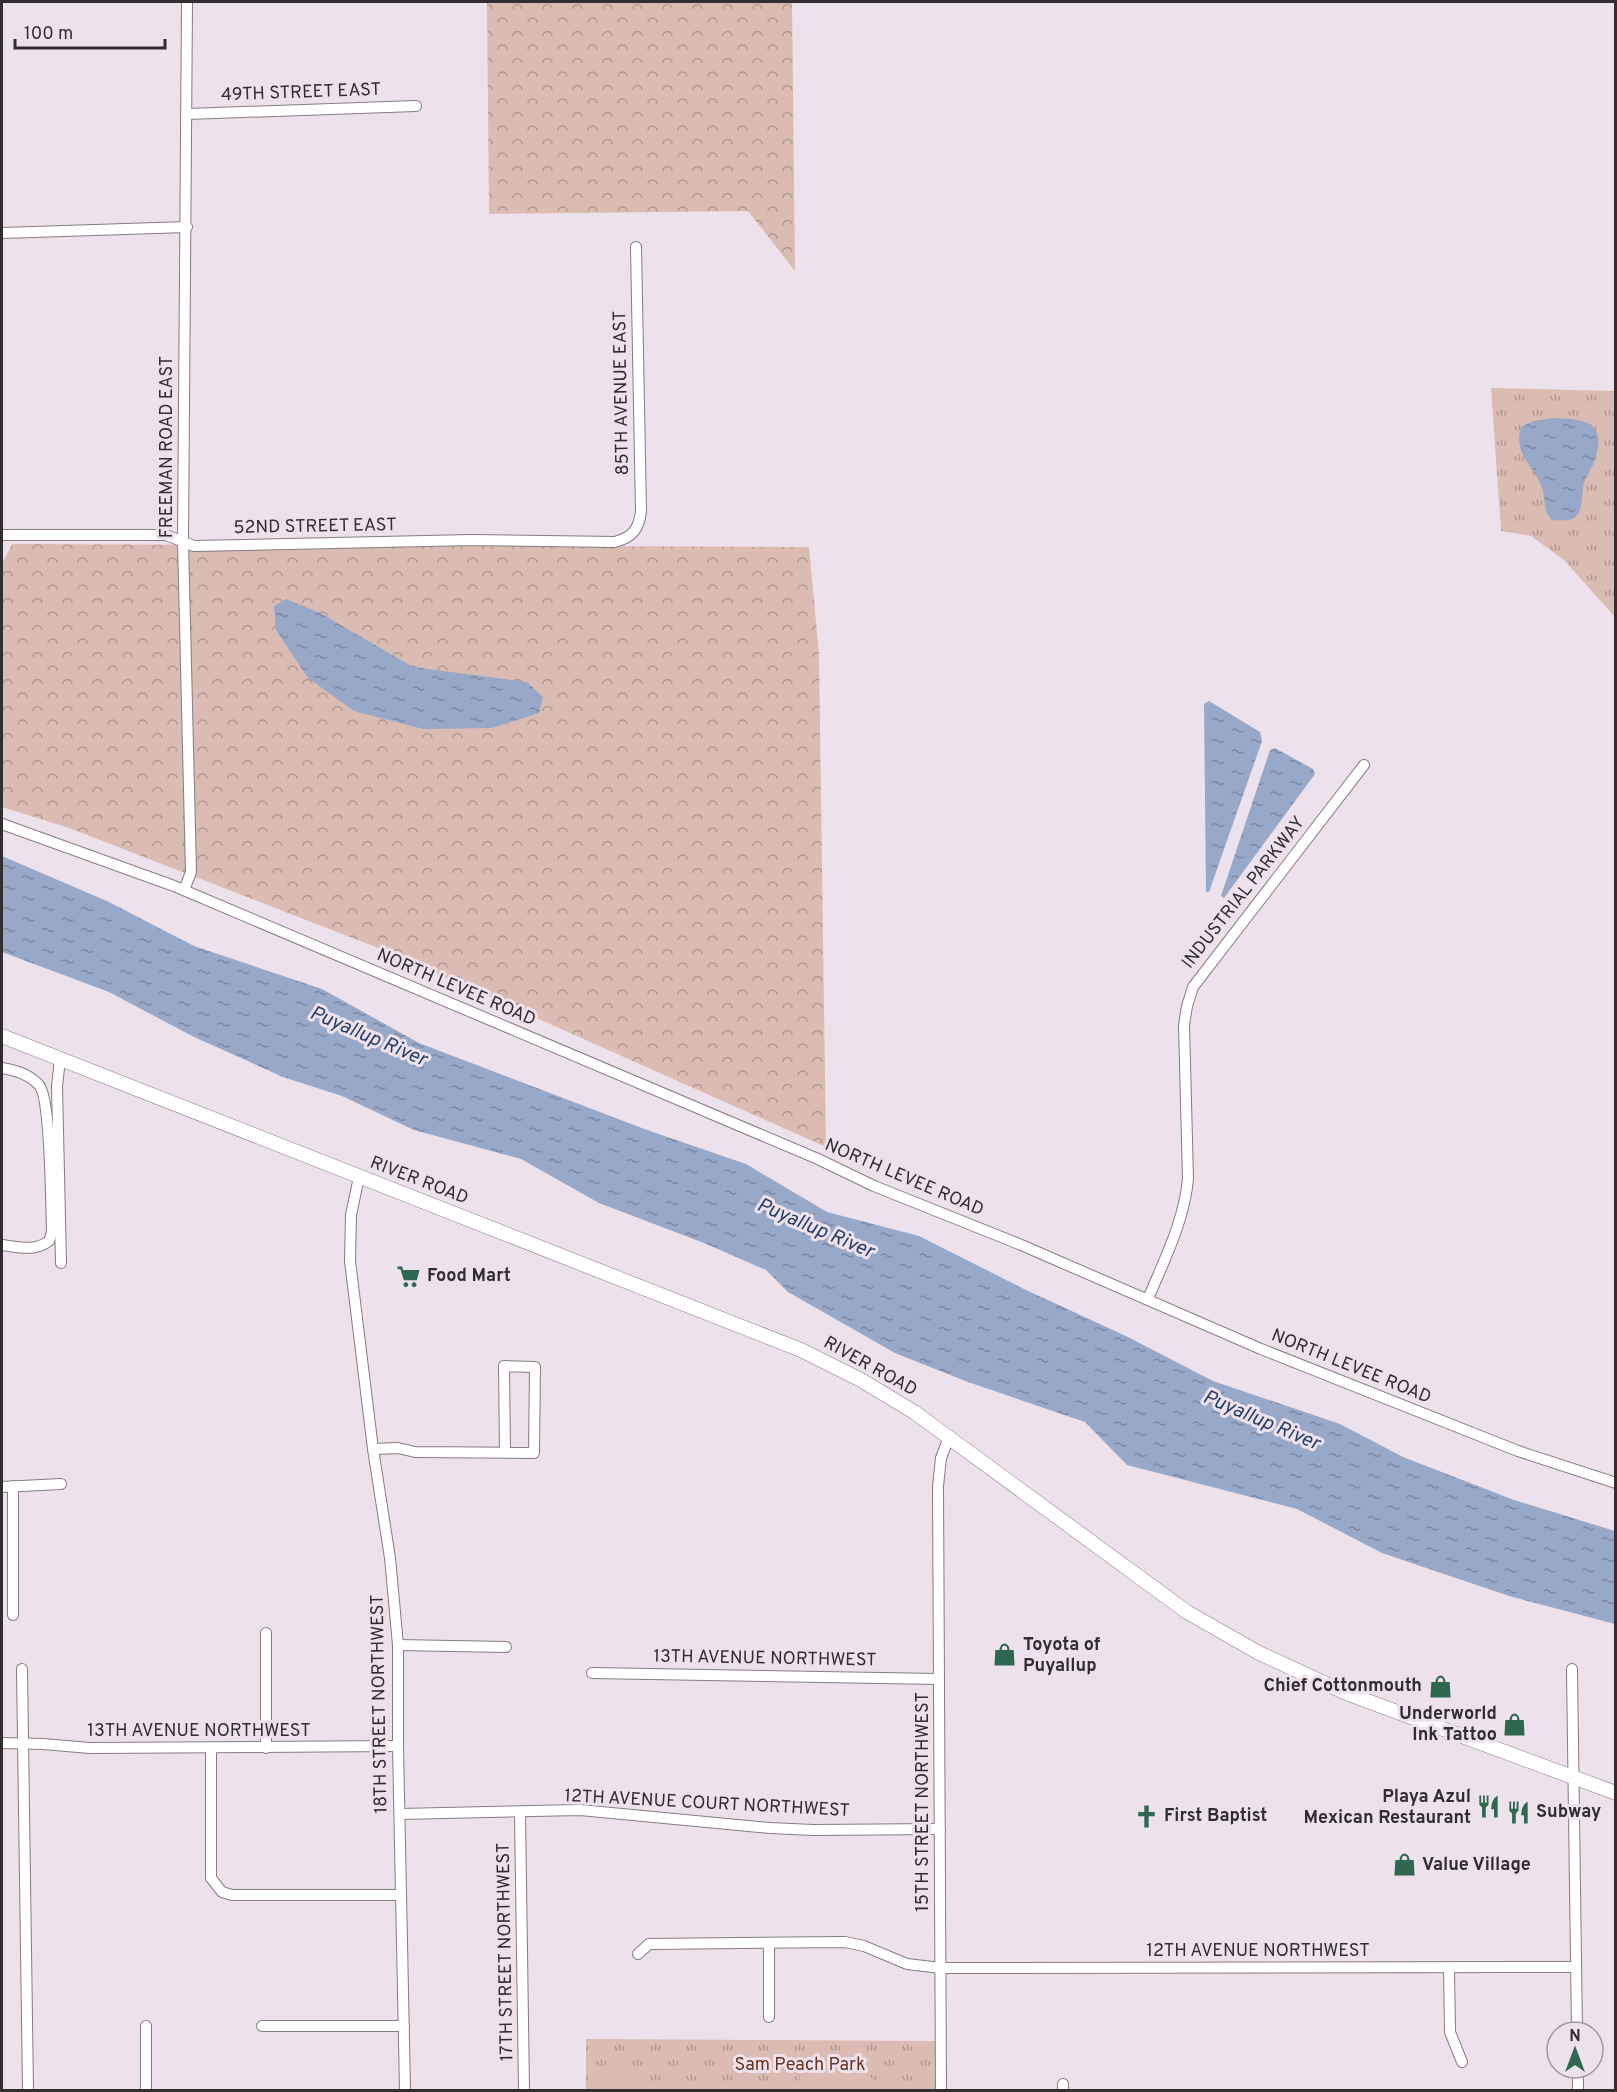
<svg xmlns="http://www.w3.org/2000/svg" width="1617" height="2092" font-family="Overpass,sans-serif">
  <defs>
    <pattern id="forest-crowns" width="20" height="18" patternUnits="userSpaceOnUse" patternTransform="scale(1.5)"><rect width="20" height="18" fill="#dabcb2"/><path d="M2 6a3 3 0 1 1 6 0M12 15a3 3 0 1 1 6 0" fill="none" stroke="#b19991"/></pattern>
    <pattern id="park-tufts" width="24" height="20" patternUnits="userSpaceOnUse" patternTransform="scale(1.5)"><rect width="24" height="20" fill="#dabcb2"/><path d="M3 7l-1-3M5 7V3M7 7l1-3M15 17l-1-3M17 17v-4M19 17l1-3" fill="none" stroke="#b19991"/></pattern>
    <pattern id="water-ripples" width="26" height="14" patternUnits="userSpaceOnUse" patternTransform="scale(1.5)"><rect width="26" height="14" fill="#97a8c9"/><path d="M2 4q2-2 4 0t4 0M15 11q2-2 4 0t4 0" fill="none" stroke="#7c89a4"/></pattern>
  </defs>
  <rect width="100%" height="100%" fill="#ede2eb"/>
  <!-- forest -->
  <g fill="url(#forest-crowns)">
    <polygon points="487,2 792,2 795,271 748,211 489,214"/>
    <polygon points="12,544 809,547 819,654 826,1147 386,951 69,828 2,807 2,564"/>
  </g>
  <!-- park -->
  <g fill="url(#park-tufts)">
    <polygon points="1491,388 1615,391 1615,617 1564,560 1531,536 1501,531"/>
    <polygon points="586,2039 941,2041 941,2090 586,2090"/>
  </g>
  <!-- garden -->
  <g fill="#dabcb2">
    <polygon points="799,2065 837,2066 868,2075 884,2090 800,2090"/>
    <polygon points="604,2067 621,2069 646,2080 646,2090 598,2090 597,2074"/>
  </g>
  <!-- water -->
  <g fill="url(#water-ripples)">
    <path d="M 1554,418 C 1587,419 1608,423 1594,462 C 1591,470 1586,476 1584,483 C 1581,494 1584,511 1574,518 C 1567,522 1558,520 1551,519 C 1543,510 1546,500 1542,488 C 1538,474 1526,464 1521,450 C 1518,442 1519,435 1521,427 L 1533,421 Z"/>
    <polygon points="286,599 320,613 413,667 527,682 543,697 539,713 492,728 423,729 354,711 308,678 276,630 274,606"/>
    <polygon points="1209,701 1260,732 1262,741 1209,892 1206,892 1204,704"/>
    <polygon points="1275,748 1313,769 1315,774 1224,898 1221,896 1270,750"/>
    <polygon points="2,856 109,902 194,946 322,989 419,1043 647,1130 746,1164 827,1212 919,1236 1026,1290 1128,1337 1213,1381 1340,1424 1403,1457 1514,1500 1615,1531 1615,1624 1509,1596 1382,1553 1297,1509 1127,1465 1085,1422 968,1382 895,1353 788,1292 766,1270 704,1243 599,1203 521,1159 414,1130 342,1096 283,1077 194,1037 109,992 2,952"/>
  </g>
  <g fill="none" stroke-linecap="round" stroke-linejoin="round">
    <defs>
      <g id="minor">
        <polyline points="187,114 416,106"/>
        <polyline points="2,233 187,227"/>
        <path d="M 2,535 L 166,535 L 194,546 L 471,540 L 615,542 C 633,537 639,529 641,511 L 636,247"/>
        <polyline points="2,824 174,886 818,1159 874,1186 1019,1244 1261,1349 1518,1451 1616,1483"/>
        <polyline points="184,890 191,872 183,541 187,2"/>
        <polyline points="60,1059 57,1086 61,1263"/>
        <path d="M 2,1068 C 15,1070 29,1074 39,1085 C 51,1098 51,1207 52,1232 L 49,1241 C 34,1252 19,1247 2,1245"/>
        <polyline points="359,1177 351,1215 350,1261 373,1449 390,1558 398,1645 398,1746 405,2090"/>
        <path d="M 1148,1299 C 1164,1260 1184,1222 1188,1179 L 1184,1025 L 1187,1006 L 1193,987 L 1364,765"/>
        <polyline points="373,1449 398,1448 415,1452 534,1453 535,1367 504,1366 505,1453"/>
        <polyline points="13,1486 13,1615"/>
        <polyline points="2,1487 61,1484"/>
        <polyline points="398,1645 506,1647"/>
        <polyline points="22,1669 28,2090"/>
        <polyline points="1572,1669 1577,2032"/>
        <polyline points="592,1673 939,1679"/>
        <polyline points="2,1743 43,1744 90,1748 398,1746"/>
        <polyline points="211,1748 211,1878 222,1892 232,1895 401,1895"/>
        <polyline points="266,1748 266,1633"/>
        <polyline points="520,1813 524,2090"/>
        <polyline points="400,1814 580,1810 770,1828 813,1830 940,1829"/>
        <polyline points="769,1943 769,2017"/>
        <polyline points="638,1954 649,1944 845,1942 864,1946 907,1964 941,1968 1576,1967"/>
        <polyline points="1449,1968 1450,2032 1462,2062"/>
        <polyline points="262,2026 404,2026"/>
        <polyline points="1578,2068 1578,2090"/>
        <polyline points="1063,2084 1063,2090"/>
        <polyline points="146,2090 146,2026"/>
        <polyline points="941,2090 938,1486 941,1458 949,1437"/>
      </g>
      <polyline id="major" points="2,1036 801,1350 861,1380 914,1412 1187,1612 1259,1653 1346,1693 1616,1793"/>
    </defs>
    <!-- minor casing -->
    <use href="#minor" stroke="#867c84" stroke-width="12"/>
    <!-- major casing -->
    <use href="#major" stroke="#867c84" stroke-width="15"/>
    <!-- minor -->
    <use href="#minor" stroke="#fff" stroke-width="10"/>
    <!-- major -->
    <use href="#major" stroke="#fff" stroke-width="14"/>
  </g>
  <!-- icons -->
  <defs>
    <symbol id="supermarket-bare" viewBox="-9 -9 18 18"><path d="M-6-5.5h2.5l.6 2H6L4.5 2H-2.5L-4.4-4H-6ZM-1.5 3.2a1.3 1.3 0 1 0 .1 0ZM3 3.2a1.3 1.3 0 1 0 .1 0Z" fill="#2e6851" stroke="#ede2eb" stroke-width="2.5" paint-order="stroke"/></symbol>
    <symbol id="shop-bare" viewBox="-9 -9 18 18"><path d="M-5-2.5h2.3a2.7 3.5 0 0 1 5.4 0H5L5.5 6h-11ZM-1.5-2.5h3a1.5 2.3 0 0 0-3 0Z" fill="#2e6851" stroke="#ede2eb" stroke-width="2.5" paint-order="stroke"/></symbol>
    <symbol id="restaurant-bare" viewBox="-9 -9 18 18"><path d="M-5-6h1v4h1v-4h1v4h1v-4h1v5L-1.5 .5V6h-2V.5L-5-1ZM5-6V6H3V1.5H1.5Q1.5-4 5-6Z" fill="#2e6851" stroke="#ede2eb" stroke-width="2.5" paint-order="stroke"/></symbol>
    <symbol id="church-bare" viewBox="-9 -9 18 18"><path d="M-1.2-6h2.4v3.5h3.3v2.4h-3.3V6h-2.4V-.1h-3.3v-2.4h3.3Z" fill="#2e6851" stroke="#ede2eb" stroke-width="2.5" paint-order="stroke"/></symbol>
  </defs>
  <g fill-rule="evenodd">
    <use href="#supermarket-bare" x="392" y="1260" width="33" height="33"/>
    <use href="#shop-bare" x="988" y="1638" width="33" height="33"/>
    <use href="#shop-bare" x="1424" y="1670" width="33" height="33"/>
    <use href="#shop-bare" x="1498" y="1708" width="33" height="33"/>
    <use href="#restaurant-bare" x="1472" y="1790" width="33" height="33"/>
    <use href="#restaurant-bare" x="1502" y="1796" width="33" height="33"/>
    <use href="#church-bare" x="1130" y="1800" width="33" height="33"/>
    <use href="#shop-bare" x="1388" y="1848" width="33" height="33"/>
  </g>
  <g text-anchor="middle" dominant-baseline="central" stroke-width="6" stroke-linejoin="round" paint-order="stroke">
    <!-- street labels -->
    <g font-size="18" fill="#312d31" stroke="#ede2eb">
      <text transform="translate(301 93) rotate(-2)">49TH STREET EAST</text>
      <text transform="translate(622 393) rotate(-91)">85TH AVENUE EAST</text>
      <text transform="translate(167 447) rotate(-90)">FREEMAN ROAD EAST</text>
      <text transform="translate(315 527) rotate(-1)">52ND STREET EAST</text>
      <text transform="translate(1244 893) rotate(-52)">INDUSTRIAL PARKWAY</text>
      <text transform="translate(456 988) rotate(23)">NORTH LEVEE ROAD</text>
      <text transform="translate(904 1178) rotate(23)">NORTH LEVEE ROAD</text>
      <text transform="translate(419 1181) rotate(21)">RIVER ROAD</text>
      <text transform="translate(870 1367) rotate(29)">RIVER ROAD</text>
      <text transform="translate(1351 1367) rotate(22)">NORTH LEVEE ROAD</text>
      <text transform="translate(765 1659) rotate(1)">13TH AVENUE NORTHWEST</text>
      <text transform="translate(380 1704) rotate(-91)">18TH STREET NORTHWEST</text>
      <text x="199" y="1731">13TH AVENUE NORTHWEST</text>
      <text transform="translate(923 1802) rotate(-90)">15TH STREET NORTHWEST</text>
      <text transform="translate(707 1804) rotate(3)">12TH AVENUE COURT NORTHWEST</text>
      <text x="1258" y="1951">12TH AVENUE NORTHWEST</text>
      <text transform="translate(506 1952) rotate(-91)">17TH STREET NORTHWEST</text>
    </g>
    <!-- poi labels -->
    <g font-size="18" font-weight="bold" fill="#312d31" stroke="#ede2eb" text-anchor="start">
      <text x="427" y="1276">Food Mart</text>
      <text x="1023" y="1645">Toyota of<tspan x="1023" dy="21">Puyallup</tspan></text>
      <text x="1422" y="1686" text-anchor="end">Chief Cottonmouth</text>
      <text x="1497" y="1714" text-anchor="end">Underworld<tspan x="1497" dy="21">Ink Tattoo</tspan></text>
      <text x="1471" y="1797" text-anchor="end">Playa Azul<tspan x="1471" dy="21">Mexican Restaurant</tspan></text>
      <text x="1536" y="1812">Subway</text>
      <text x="1164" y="1816">First Baptist</text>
      <text x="1422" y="1865">Value Village</text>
    </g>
    <!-- park labels -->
    <g font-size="18" fill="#6a3423" stroke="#ede2eb">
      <text x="800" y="2065">Sam Peach Park</text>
    </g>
    <!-- water labels -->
    <g font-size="20" font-style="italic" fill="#283c69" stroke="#ede2eb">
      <text transform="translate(368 1037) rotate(23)">Puyallup River</text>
      <text transform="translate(815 1229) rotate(23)">Puyallup River</text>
      <text transform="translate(1261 1421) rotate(23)">Puyallup River</text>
    </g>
  </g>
  <!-- border -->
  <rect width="1617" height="2092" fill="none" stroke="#312d31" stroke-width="6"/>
  <!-- north arrow -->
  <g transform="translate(1575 2050)"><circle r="28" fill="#ede2eb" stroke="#a29aa1" stroke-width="1.5"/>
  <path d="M0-4.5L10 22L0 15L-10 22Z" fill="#2e6851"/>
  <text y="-9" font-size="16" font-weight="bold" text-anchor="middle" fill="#312d31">N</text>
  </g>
  <!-- scale -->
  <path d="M15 39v9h150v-9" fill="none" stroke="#312d31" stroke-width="3"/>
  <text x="24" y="39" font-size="18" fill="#312d31" stroke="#ede2eb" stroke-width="4.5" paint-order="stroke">100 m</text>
</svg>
